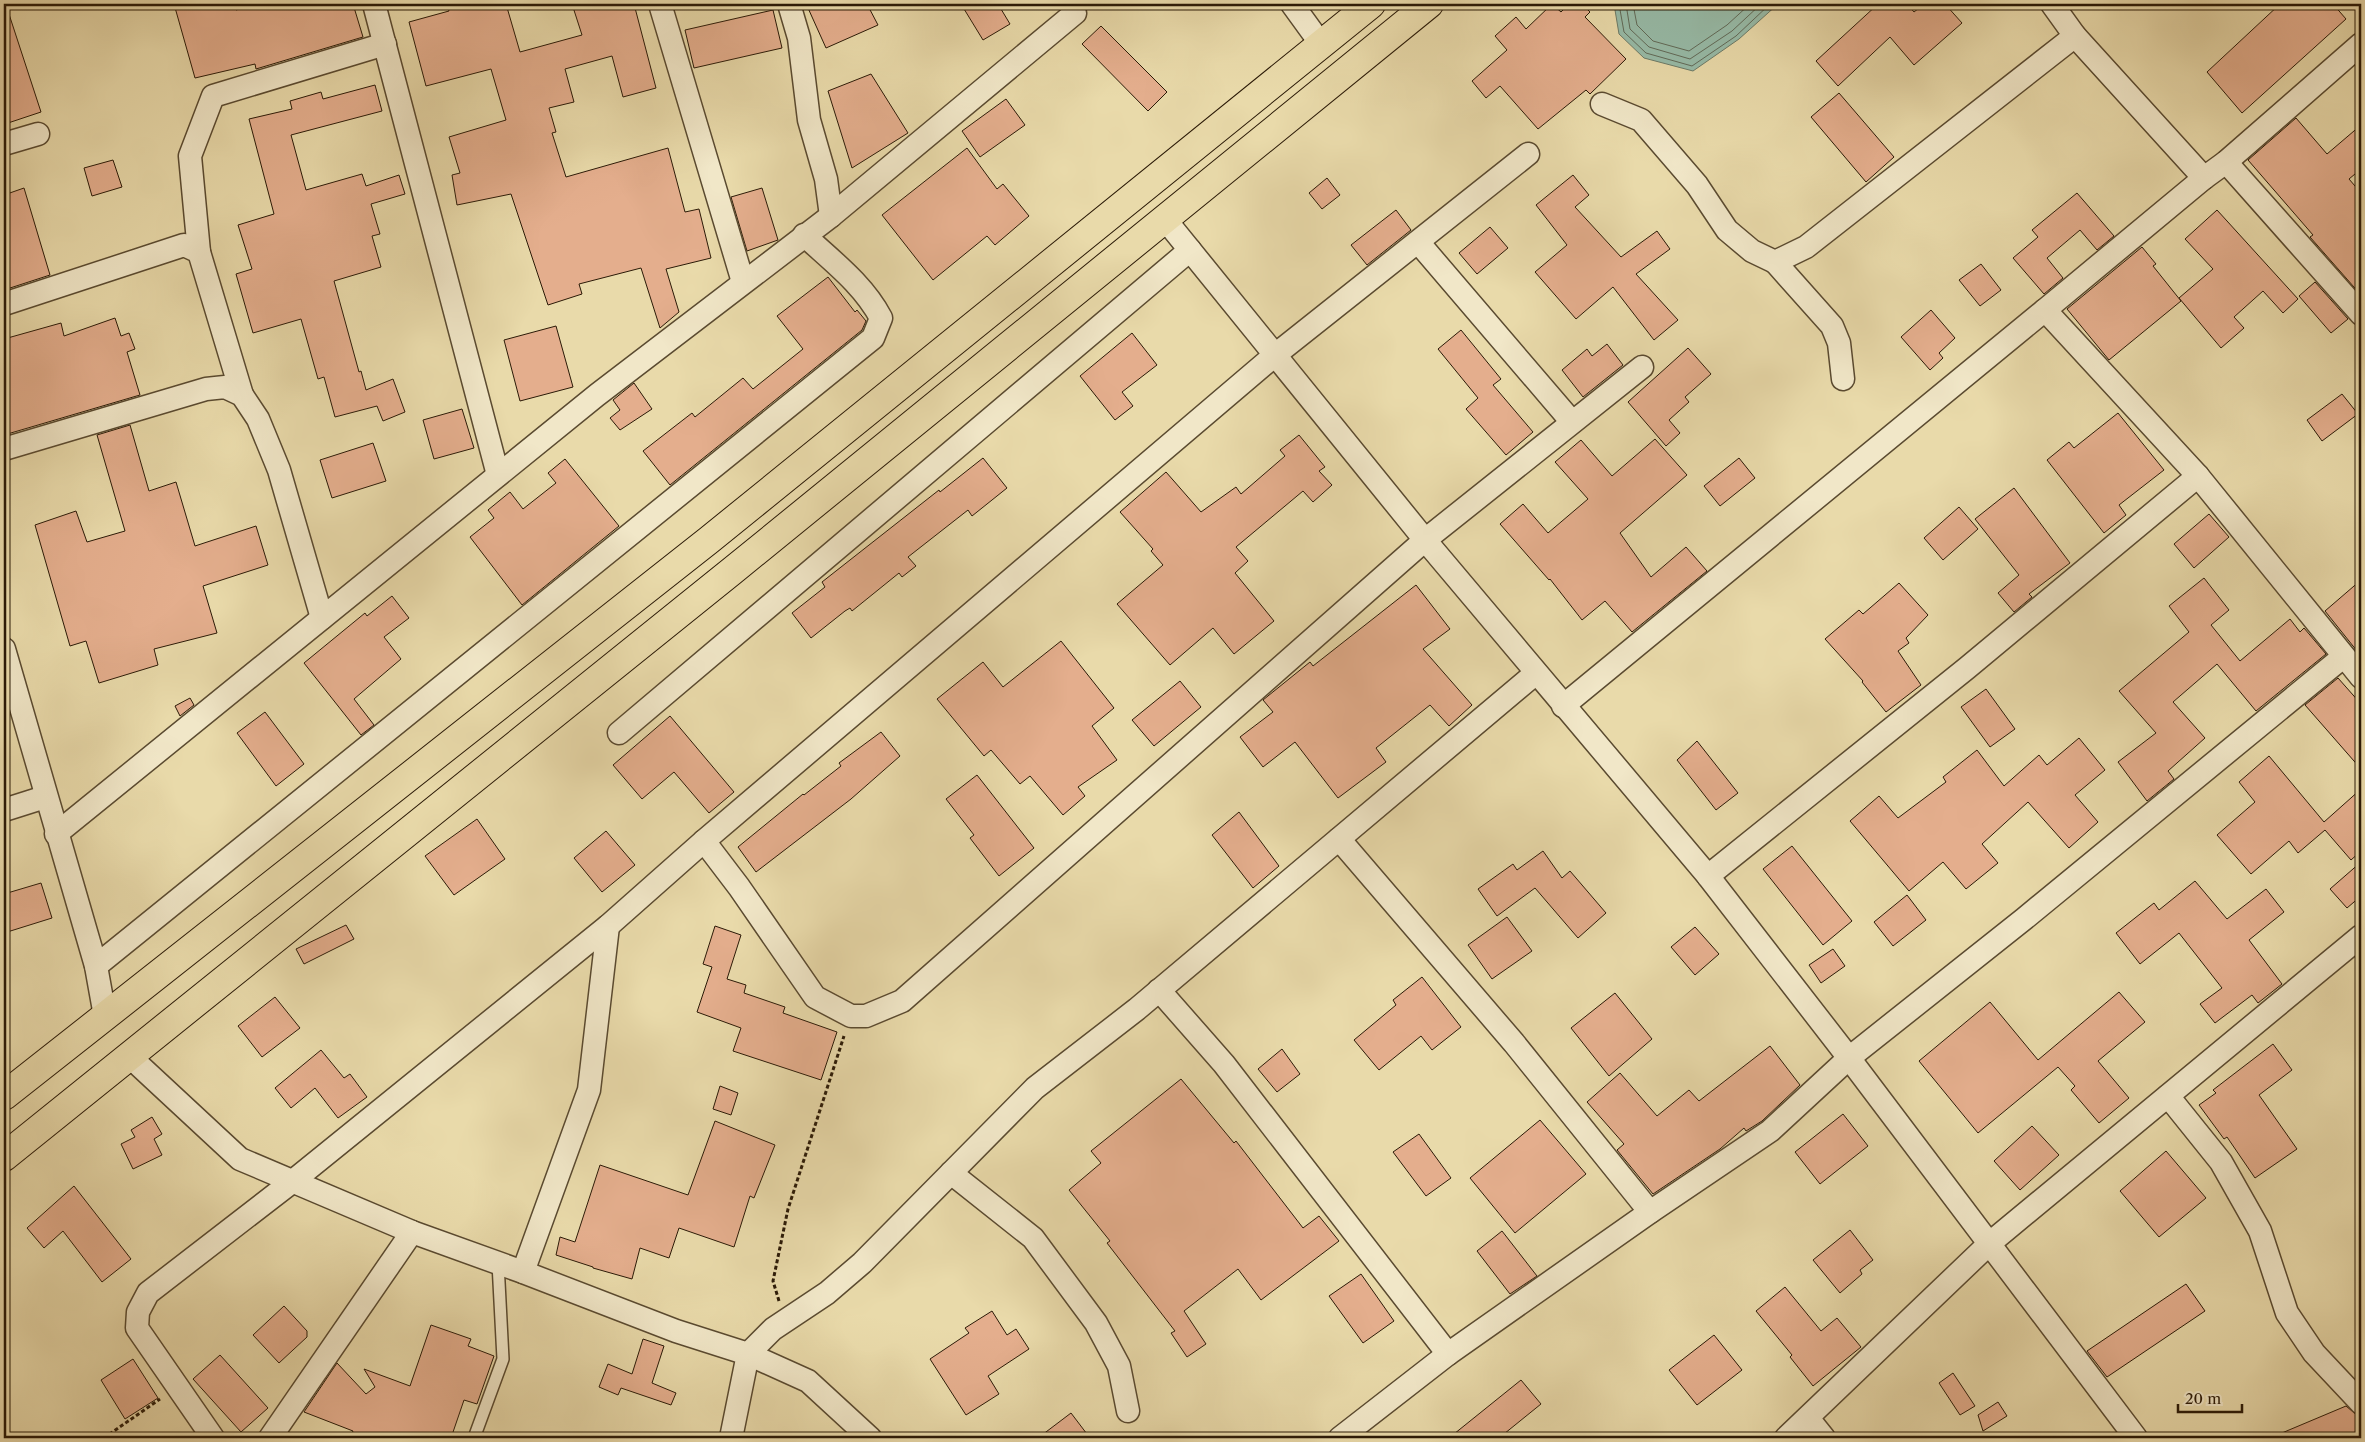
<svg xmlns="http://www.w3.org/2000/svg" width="2365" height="1442" font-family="'Libre Caslon Text',serif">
  <rect width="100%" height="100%" fill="#e9daaa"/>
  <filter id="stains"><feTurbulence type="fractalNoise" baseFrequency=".004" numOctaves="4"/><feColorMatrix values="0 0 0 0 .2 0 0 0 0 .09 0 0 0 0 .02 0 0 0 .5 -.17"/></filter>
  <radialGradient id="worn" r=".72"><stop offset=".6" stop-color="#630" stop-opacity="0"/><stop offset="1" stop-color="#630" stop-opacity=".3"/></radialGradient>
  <!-- water -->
  <polygon fill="#97bba8" stroke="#6c7b68" points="1614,4 1778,4 1739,39 1693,71 1644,58 1619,34"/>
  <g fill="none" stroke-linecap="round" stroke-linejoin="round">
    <!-- shore -->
    <g stroke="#616a58" stroke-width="1">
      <polyline points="1619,4 1624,32 1646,53 1692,66 1736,36 1770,4"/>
      <polyline points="1626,4 1630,29 1649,47 1690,59 1732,31 1761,4"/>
      <polyline points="1633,4 1637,25 1653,41 1689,51 1727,25 1750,4"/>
    </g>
  </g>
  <!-- building -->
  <g fill="#e4ae8d" stroke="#2b1a07">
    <polygon points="174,4 235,4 236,10 257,4 353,4 363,37 256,69 255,64 195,78"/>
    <polygon points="447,4 506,4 520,52 582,35 572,4 634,4 656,88 623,97 612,56 565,69 574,102 549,108 556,132 552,133 566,177 668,148 685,212 699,209 711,258 666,269 679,312 660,328 641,268 579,284 582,294 548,305 511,194 457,205 452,175 460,173 449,137 506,120 491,69 426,86 409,22 449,11"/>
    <polygon points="818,4 867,4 878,25 826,48 808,8"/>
    <polygon points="961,4 998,4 1010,24 983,40"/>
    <polygon points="1552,4 1561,12 1569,4 1582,4 1590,12 1585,17 1626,59 1590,94 1586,90 1538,129 1500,86 1486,98 1472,81 1507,50 1495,36 1516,17 1526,29"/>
    <polygon points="1878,4 1907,4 1914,12 1924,4 1945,4 1962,23 1914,65 1890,37 1838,86 1816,61"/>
    <polygon points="2280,4 2333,4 2346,19 2242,113 2207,72"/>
    <polygon points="7,8 41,112 8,123 4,108 4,9"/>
    <polygon points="773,10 782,48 694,68 685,30"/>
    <polygon points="1101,26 1167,92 1148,111 1082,44"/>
    <polygon points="871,74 908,133 852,168 828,91"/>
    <polygon points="375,85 382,111 291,135 306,190 362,174 366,186 399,175 405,194 371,204 380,234 372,236 381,267 334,281 359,372 361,371 366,390 393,379 405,412 383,421 377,406 335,417 324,377 318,379 301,319 253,333 236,274 252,269 238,225 274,214 249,119 292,109 290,101 321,92 323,99"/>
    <polygon points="1839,93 1894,157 1866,182 1811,117"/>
    <polygon points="1006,99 1025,125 980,157 962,131"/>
    <polygon points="2296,118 2327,154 2361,125 2361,169 2349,179 2361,193 2361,295 2310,237 2313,235 2248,160"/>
    <polygon points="967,148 997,189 1003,184 1029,216 995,245 987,236 933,280 882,215"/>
    <polygon points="113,160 122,187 92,196 84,168"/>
    <polygon points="1573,175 1589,195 1575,207 1621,257 1657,231 1670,249 1636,274 1678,320 1654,340 1613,287 1576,319 1535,272 1567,245 1536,205"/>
    <polygon points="1327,178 1340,195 1322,209 1309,193"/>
    <polygon points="24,188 50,275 4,290 4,195"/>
    <polygon points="762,188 778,240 747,251 731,197"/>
    <polygon points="2077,193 2114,236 2097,250 2080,230 2047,258 2063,278 2044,294 2013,258 2038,237 2032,230"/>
    <polygon points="1396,210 1411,230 1367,265 1351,245"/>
    <polygon points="2217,210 2298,299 2283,313 2263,291 2234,317 2244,328 2221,348 2179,298 2213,269 2185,239"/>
    <polygon points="1490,227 1508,248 1477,274 1459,253"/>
    <polygon points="2142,247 2156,264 2153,266 2181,301 2109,360 2067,309"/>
    <polygon points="1981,264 2001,290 1980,306 1959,280"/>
    <polygon points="828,277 855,312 857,310 866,321 862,330 670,485 643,451 692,413 695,417 743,378 753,389 803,349 777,316"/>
    <polygon points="2315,282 2348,319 2331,333 2299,296"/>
    <polygon points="1931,310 1955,338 1939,353 1943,358 1930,370 1901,337"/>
    <polygon points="115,318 121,336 129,333 135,349 127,352 140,395 4,435 4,339 61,323 64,336"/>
    <polygon points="556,326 573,387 520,401 504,340"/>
    <polygon points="1461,330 1501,379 1493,385 1533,432 1506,455 1466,409 1478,398 1438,349"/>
    <polygon points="1132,333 1157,365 1122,392 1133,406 1115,420 1080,376"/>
    <polygon points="1607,344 1623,365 1583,397 1562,370 1587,349 1592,356"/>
    <polygon points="1688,348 1711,374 1685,397 1689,402 1669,420 1680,433 1666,446 1628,402"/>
    <polygon points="634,383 652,409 620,430 610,418 620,410 613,400"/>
    <polygon points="2342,394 2358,414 2322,441 2307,420"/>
    <polygon points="462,409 474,448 434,459 423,420"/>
    <polygon points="2118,413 2164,470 2119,505 2126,515 2104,533 2047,460 2069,442 2074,448"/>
    <polygon points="130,425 149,491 176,482 195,546 256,526 268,565 203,586 217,633 154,649 158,665 99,683 86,641 70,646 35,525 76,511 87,542 125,531 97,435"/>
    <polygon points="1299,435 1325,467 1319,471 1332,485 1313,502 1303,491 1236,547 1248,561 1235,573 1274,621 1234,654 1213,628 1170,665 1117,604 1163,565 1151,551 1153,549 1120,512 1166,472 1201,512 1236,487 1241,494 1285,456 1280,450"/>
    <polygon points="1655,439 1687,475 1620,533 1651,577 1686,547 1707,571 1632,632 1605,601 1582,620 1550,579 1549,580 1500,524 1523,504 1548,533 1588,499 1555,462 1581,440 1612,476"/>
    <polygon points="373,443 386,481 332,498 320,460"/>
    <polygon points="983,458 1007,488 972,516 968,510 908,557 916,566 902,577 899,573 852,611 850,608 845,611 811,638 792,613 825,587 822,582 939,490 940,492"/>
    <polygon points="1739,458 1755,478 1720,506 1704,486"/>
    <polygon points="565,459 619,526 522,605 470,537 494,518 488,510 510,492 523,509 556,483 548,473"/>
    <polygon points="2014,488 2070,563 2029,594 2032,597 2014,612 1998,593 2019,575 1975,519"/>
    <polygon points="1959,507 1978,529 1943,560 1924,538"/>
    <polygon points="2209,514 2229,537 2194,568 2174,544"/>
    <polygon points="2204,578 2229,610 2211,625 2240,661 2290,619 2300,632 2304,628 2326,654 2256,711 2217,664 2173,702 2205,738 2168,771 2174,779 2147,801 2118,762 2156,733 2119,691 2189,632 2169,606"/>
    <polygon points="2361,580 2361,648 2357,651 2325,611"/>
    <polygon points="1899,583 1928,615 1906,638 1909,643 1898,651 1921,685 1886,712 1862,682 1863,681 1825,639 1859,610 1863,614"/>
    <polygon points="1416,585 1450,629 1423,649 1472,705 1449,726 1430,705 1376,748 1386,762 1338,798 1295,742 1263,767 1240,737 1273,712 1263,700 1310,662 1313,666"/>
    <polygon points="392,596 409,618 384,637 401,659 354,699 374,725 361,735 304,663 365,613 367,616"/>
    <polygon points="1061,641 1114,708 1092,726 1117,760 1078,787 1085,796 1063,815 1030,776 1020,784 991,750 984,756 937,699 983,662 1003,687"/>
    <polygon points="2338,678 2361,704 2361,769 2305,705"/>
    <polygon points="1180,681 1201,707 1154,746 1132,720"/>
    <polygon points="1986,689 2015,729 1990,747 1961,707"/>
    <polygon points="190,698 194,705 180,716 175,706"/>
    <polygon points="265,712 304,764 276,786 237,733"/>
    <polygon points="670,716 734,792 709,813 674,772 642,799 613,765"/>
    <polygon points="881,732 900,756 851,799 756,872 738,847 803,794 804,795 841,766 839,763"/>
    <polygon points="2079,738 2105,770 2075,795 2098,822 2069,848 2028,802 1982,844 1998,863 1966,889 1943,862 1909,891 1850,821 1879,796 1898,818 1946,782 1943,777 1977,750 2004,786 2039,755 2047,765"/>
    <polygon points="1697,741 1738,793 1716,810 1677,760"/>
    <polygon points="2269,756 2324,822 2361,789 2361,851 2351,860 2325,830 2298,853 2289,841 2251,874 2217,835 2255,802 2239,782"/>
    <polygon points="977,775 1034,848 999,876 970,838 974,835 946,799"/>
    <polygon points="1239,812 1279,866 1253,888 1212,835"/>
    <polygon points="477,819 505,859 454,895 425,856"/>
    <polygon points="606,831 635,865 602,892 574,858"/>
    <polygon points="1792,846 1852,921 1823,945 1763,869"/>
    <polygon points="1543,851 1562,878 1570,871 1606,913 1578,938 1535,888 1497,916 1478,889 1513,864 1517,870"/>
    <polygon points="2361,862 2361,896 2347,908 2330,889"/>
    <polygon points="2195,881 2227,919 2266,889 2284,912 2249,940 2282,984 2258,1003 2252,995 2215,1023 2200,1004 2222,988 2179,933 2140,964 2116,933 2154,903 2159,910"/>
    <polygon points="41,883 52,918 4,933 4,894"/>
    <polygon points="1907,895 1926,920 1893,946 1874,922"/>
    <polygon points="1507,917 1532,951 1492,979 1468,945"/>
    <polygon points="346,925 354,939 304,964 296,949"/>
    <polygon points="715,926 741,935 727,979 746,985 744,993 785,1007 783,1013 837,1032 821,1080 733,1051 741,1028 697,1012 712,967 703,964"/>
    <polygon points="1695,927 1719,954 1695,975 1671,947"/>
    <polygon points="1833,949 1845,966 1821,983 1809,965"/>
    <polygon points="1422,977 1461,1027 1432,1050 1421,1036 1379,1070 1354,1040 1396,1005 1393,1000"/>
    <polygon points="2119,992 2145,1022 2098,1061 2129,1098 2099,1123 2071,1090 2075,1086 2058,1067 1978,1133 1919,1061 1990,1002 2038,1060"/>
    <polygon points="1615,993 1652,1039 1609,1076 1571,1028"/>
    <polygon points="275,997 300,1028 262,1057 238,1026"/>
    <polygon points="2273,1044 2292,1070 2259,1095 2297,1149 2255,1178 2227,1137 2224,1139 2199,1105 2216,1093 2213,1090"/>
    <polygon points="1770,1046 1800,1085 1762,1121 1746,1131 1744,1128 1720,1149 1653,1194 1617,1150 1624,1144 1587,1102 1620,1073 1657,1116 1689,1090 1699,1101"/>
    <polygon points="1282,1049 1300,1074 1277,1092 1258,1069"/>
    <polygon points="321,1050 344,1078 350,1074 367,1097 338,1118 315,1088 291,1108 275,1088"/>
    <polygon points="1181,1079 1234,1143 1236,1141 1303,1228 1319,1216 1339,1241 1261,1300 1238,1269 1184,1311 1206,1344 1187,1357 1171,1333 1175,1331 1107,1243 1110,1241 1069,1190 1101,1163 1091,1151"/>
    <polygon points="720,1086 738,1093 731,1115 713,1109"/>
    <polygon points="1843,1114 1868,1146 1820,1184 1795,1152"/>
    <polygon points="152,1117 162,1134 154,1139 162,1155 133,1169 121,1144 135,1137 131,1130"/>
    <polygon points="1540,1120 1586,1174 1515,1233 1470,1178"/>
    <polygon points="715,1121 775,1145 754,1198 750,1196 734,1247 679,1228 669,1258 640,1248 632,1279 593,1268 593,1267 556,1255 560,1237 575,1242 600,1165 688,1195"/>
    <polygon points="2032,1126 2059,1155 2020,1190 1994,1161"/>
    <polygon points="1419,1134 1451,1178 1426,1196 1393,1152"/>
    <polygon points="2166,1151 2206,1198 2159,1237 2120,1191"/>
    <polygon points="74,1186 131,1259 102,1282 63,1231 44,1248 27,1228"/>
    <polygon points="1850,1230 1873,1260 1860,1270 1862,1274 1840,1293 1813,1260"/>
    <polygon points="1502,1231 1537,1276 1510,1294 1477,1251"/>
    <polygon points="1361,1274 1394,1321 1363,1343 1329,1296"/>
    <polygon points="2186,1284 2205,1311 2107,1377 2087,1351"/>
    <polygon points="1785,1287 1821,1331 1837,1318 1861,1347 1813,1386 1790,1357 1792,1355 1756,1311"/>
    <polygon points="284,1306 307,1331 307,1337 279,1363 253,1335"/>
    <polygon points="992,1311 1007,1335 1016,1329 1029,1349 988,1376 999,1394 966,1415 930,1359 969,1333 965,1328"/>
    <polygon points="431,1325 471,1339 468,1346 494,1356 477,1404 464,1400 451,1438 350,1438 353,1431 304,1412 337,1363 366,1394 375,1387 364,1369 410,1386"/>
    <polygon points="1714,1335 1742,1370 1697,1405 1669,1370"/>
    <polygon points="643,1339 664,1346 652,1383 676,1393 671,1405 621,1388 618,1395 599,1387 608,1364 632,1374"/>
    <polygon points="220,1355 268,1408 241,1432 193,1379"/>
    <polygon points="133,1359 158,1398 125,1419 101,1380"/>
    <polygon points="1953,1373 1975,1406 1960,1415 1939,1383"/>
    <polygon points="1521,1380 1541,1404 1499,1438 1449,1438"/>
    <polygon points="1998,1402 2007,1416 1983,1431 1978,1415"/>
    <polygon points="2346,1406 2358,1416 2361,1424 2361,1433 2348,1438 2270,1438"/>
    <polygon points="1071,1413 1090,1438 1038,1438"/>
  </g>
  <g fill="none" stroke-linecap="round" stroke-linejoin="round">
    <defs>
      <polyline id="service" points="474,1438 503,1359 498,1263"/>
      <g id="minor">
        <polyline points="374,4 498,475"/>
        <polyline points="660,4 743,282"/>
        <polyline points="789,4 799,38 809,120 826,179 831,216"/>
        <polyline points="1292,4 1321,44"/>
        <polyline points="2052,4 2075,36 2204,178"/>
        <polyline points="1602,104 1641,120 1697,185 1727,230 1752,251 1775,262 1806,247 2075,36"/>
        <polyline points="4,144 38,134"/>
        <polyline points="2226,162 2361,314"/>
        <polyline points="1164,218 1425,540 1708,876 1849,1058 2136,1438"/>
        <polyline points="1418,242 1572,422"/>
        <polyline points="199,252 190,156 213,96 385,44"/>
        <polyline points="1775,262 1832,326 1839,343 1843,379"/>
        <polyline points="4,304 184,245 199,252 242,395"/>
        <polyline points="2045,310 2204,178 2226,162 2361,44"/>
        <polyline points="4,449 206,389 225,387 242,395 258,419 279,470 322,618"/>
        <polyline points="4,649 96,966 105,1016"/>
        <polyline points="1563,706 2045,310 2198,476 2361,677"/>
        <polyline points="619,733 1190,250"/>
        <polyline points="4,810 45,797"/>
        <polyline points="56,834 597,395 831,216 1075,13"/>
        <polyline points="1339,839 1514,1043 1650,1212"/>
        <polyline points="704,841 739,887 815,997 851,1016 866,1016 902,1001 1425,540 1642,367"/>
        <polyline points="1708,876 1967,668 2198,476"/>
        <path d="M 96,966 L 873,338 L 881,318 C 863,284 832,261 804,235"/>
        <polyline points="1159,990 1224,1064 1448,1354"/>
        <polyline points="128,1055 240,1159 412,1232 523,1272 676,1331 748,1354 731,1438"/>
        <polyline points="2168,1096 2221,1162 2260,1231 2287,1313 2314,1353 2361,1403"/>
        <polyline points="951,1173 1033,1238 1096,1323 1119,1366 1128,1411"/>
        <polyline points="523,1272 589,1090 608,926"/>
        <polyline points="1808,1418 1824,1438"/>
        <polyline points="213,1438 137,1328 138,1312 148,1293 293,1181 608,926 704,841 1275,355 1528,154"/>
        <polyline points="270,1438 412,1232"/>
        <polyline points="870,1438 808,1381 748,1354 773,1329 827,1293 862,1263 1035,1088 1137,1009 1536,673"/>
        <polyline points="1340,1438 1448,1354 1650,1212 1770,1131 1849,1058 2024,919 2343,657"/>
        <polyline points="1786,1438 1990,1243 2361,936"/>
      </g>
      <g id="primary">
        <polyline points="4,1096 709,540 1371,4"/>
        <polyline points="4,1157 732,571 1429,4"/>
      </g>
    </defs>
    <!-- service casing -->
    <use href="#service" stroke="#5a4a30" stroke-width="14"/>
    <!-- minor casing -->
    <use href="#minor" stroke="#5a4a30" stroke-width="25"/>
    <!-- primary casing -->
    <use href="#primary" stroke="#2b1a07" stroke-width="30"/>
    <!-- path -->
    <g stroke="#2b1a07" stroke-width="3" stroke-dasharray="4 2.5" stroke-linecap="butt">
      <polyline points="779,1301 773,1281 788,1209 844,1036"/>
      <polyline points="104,1438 160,1399"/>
    </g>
    <!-- service -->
    <use href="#service" stroke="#f1e7c8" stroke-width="11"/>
    <!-- minor -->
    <use href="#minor" stroke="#f1e7c8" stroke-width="22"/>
    <!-- primary -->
    <use href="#primary" stroke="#e9daaa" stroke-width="28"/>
  </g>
  <!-- margin -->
  <rect width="2365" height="1442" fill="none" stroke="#e9daaa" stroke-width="20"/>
  <rect x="5" y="5" width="2355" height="1432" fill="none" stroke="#2b1a07" stroke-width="2.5"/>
  <rect x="10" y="10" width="2345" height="1422" fill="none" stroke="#2b1a07"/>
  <!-- scale -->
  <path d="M2178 1404v8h64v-8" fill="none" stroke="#2b1a07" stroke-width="2.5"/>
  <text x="2185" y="1404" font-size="15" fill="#2b1a07" stroke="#f1e7c8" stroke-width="4" paint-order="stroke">20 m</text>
  <rect width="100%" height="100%" filter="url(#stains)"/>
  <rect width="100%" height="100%" fill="url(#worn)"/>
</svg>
